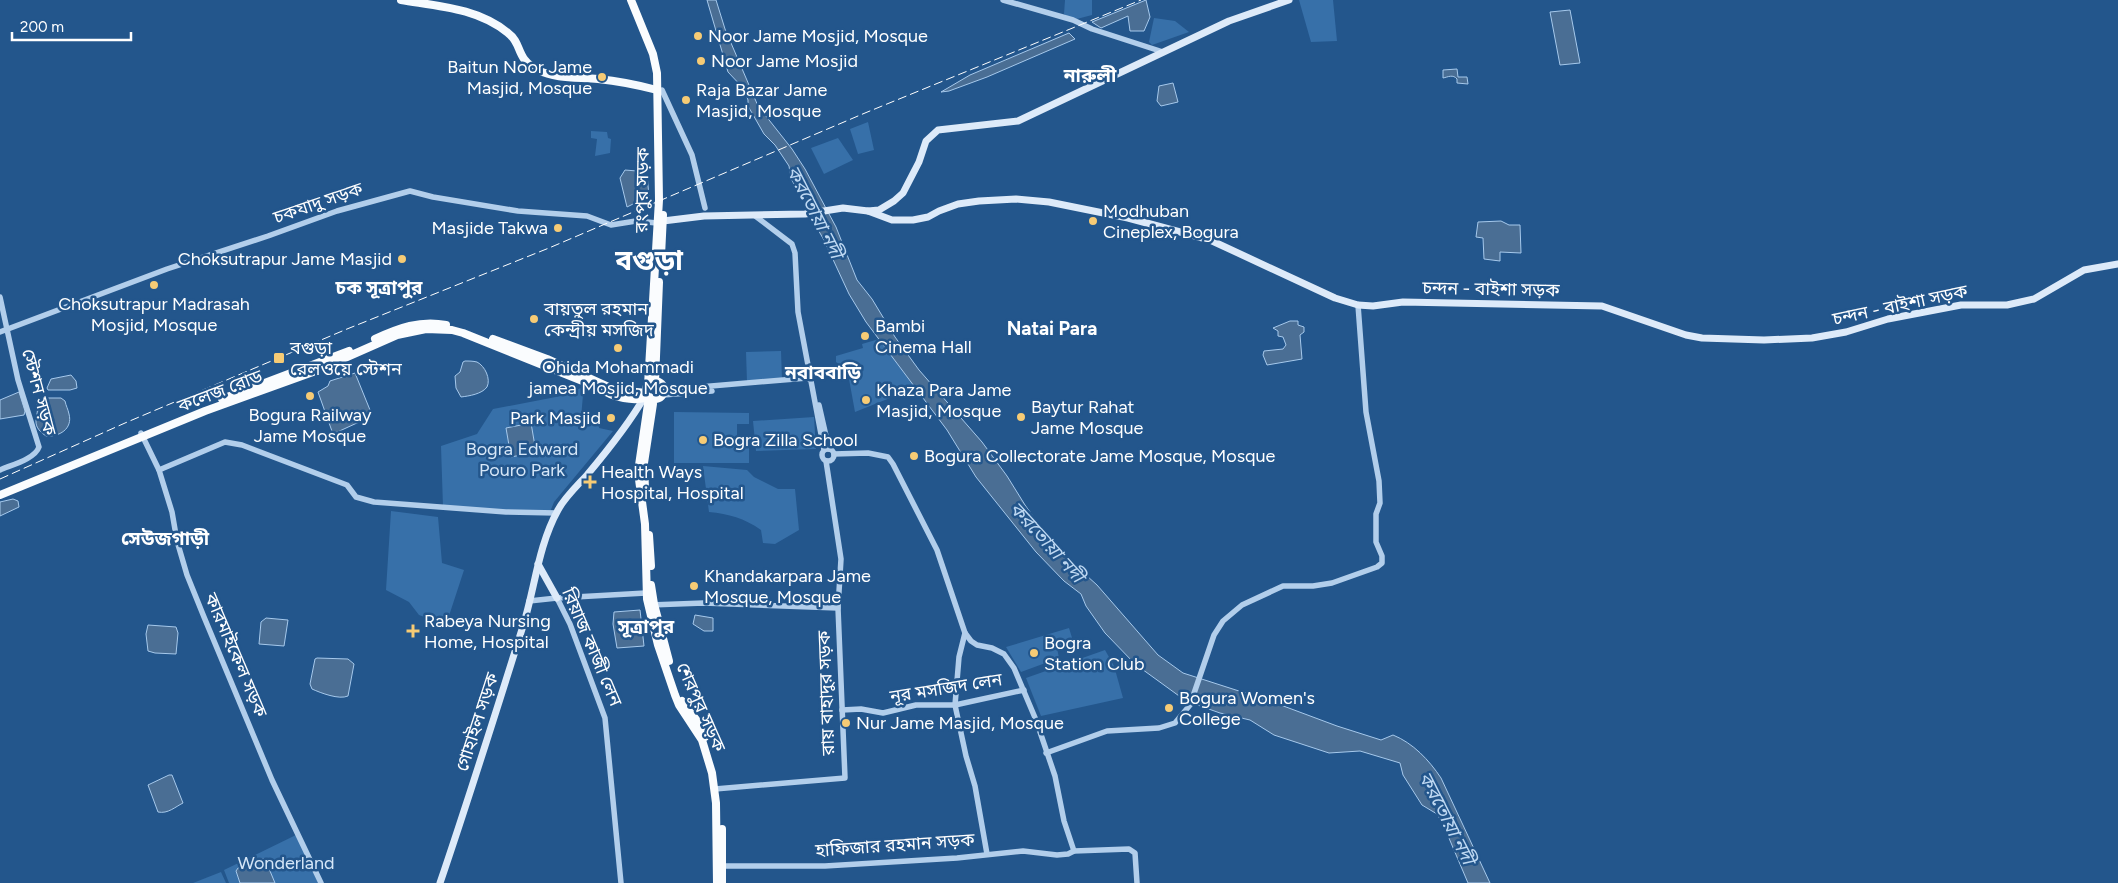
<svg xmlns="http://www.w3.org/2000/svg" width="2118" height="883" font-family="Figtree,'Noto Sans Bengali',sans-serif">
  <rect width="100%" height="100%" fill="#23568c"/>
  <!-- green -->
  <g fill="#3770a9">
    <polygon points="1065,0 1092,0 1092,15 1073,20 1064,14"/>
    <polygon points="1299,0 1333,0 1337,41 1311,42"/>
    <polygon points="1154,18 1175,21 1189,32 1152,45 1149,42"/>
    <polygon points="868,122 874,150 858,154 850,129"/>
    <polygon points="591,131 607,132 608,138 611,139 610,153 595,156 597,139 591,138"/>
    <polygon points="838,138 853,160 824,174 811,148"/>
    <polygon points="879,339 915,388 855,412 847,368 810,377 809,373 840,365 836,362 836,356 863,348 862,344"/>
    <polygon points="781,351 782,380 747,382 746,352"/>
    <polygon points="581,388 583,395 581,418 600,422 599,428 613,431 554,502 550,512 443,507 441,446 477,434 493,409 561,396"/>
    <polygon points="674,412 749,413 749,424 737,424 737,442 749,442 749,463 674,463"/>
    <polygon points="814,417 816,449 756,451 753,421"/>
    <path d="M 703,466 L 747,470 L 754,477 L 778,489 L 795,489 L 799,530 L 775,544 L 763,543 L 761,530 C 744,518 729,514 709,512 Z"/>
    <polygon points="391,511 438,517 442,563 464,570 446,625 419,615 409,602 386,590"/>
    <polygon points="1069,628 1073,641 1057,648 1059,658 1021,672 1006,647"/>
    <polygon points="1105,650 1114,666 1123,698 1041,716 1026,678"/>
    <polygon points="296,835 318,883 229,883 224,870"/>
    <polygon points="221,872 226,883 193,883"/>
  </g>
  <!-- water -->
  <g fill="#4a6e94" stroke="#a6c9ec">
    <path d="M 707,0 L 716,0 L 725,29 L 758,106 L 792,149 L 805,169 L 836,227 L 857,280 L 872,299 L 895,337 L 919,370 L 982,442 L 1007,476 L 1025,505 L 1056,548 L 1097,585 L 1158,655 L 1183,673 L 1270,701 L 1337,726 L 1381,740 L 1393,735 C 1413,743 1429,760 1441,778 L 1490,883 L 1468,883 L 1443,824 L 1437,814 L 1422,805 L 1403,775 L 1400,763 L 1360,751 L 1329,753 L 1274,735 L 1250,720 L 1220,713 L 1186,701 L 1135,664 L 1105,633 L 1086,606 L 1081,594 L 1064,581 L 1036,552 L 976,477 L 947,430 L 866,322 L 849,294 L 824,240 L 817,228 L 811,211 L 791,179 L 789,166 L 775,145 L 764,134 L 748,106 L 748,100 L 744,89 L 728,72 Z"/>
    <polygon points="1146,0 1150,17 1144,31 1130,31 1128,16 1101,28 1092,22"/>
    <polygon points="1570,10 1580,63 1560,65 1550,12"/>
    <polygon points="1069,33 1075,39 987,77 949,91 941,92 970,75"/>
    <path d="M 1457,69 L 1458,77 L 1467,77 L 1468,84 L 1457,83 L 1457,79 C 1453,74 1448,77 1443,78 L 1443,70 Z"/>
    <polygon points="1173,83 1178,102 1161,106 1157,101 1159,86"/>
    <polygon points="625,170 637,171 647,175 649,196 627,207 620,178"/>
    <polygon points="1501,221 1509,225 1520,225 1521,253 1500,252 1500,261 1484,259 1483,238 1476,237 1478,222"/>
    <polygon points="1290,321 1298,321 1298,325 1304,327 1304,332 1300,335 1302,359 1267,365 1263,355 1264,351 1283,349 1286,345 1283,337 1278,336 1278,331 1273,328"/>
    <path d="M 465,361 C 469,361 473,361 477,362 C 485,366 491,379 487,387 C 482,394 469,396 461,397 L 456,388 L 455,376 L 460,372 L 463,362 Z"/>
    <polygon points="355,373 370,410 370,417 333,434 318,392 328,386 330,381"/>
    <polygon points="71,375 76,381 77,388 70,390 48,390 47,388 51,379"/>
    <polygon points="19,392 25,411 24,415 0,419 0,400"/>
    <path d="M 41,398 L 61,398 L 65,401 C 66,406 68,409 69,414 C 73,429 59,437 46,436 C 27,423 42,416 36,400 Z"/>
    <polygon points="531,423 536,452 511,457 506,428"/>
    <polygon points="13,499 18,501 19,507 0,516 0,502"/>
    <polygon points="640,610 644,646 617,648 613,624 614,612"/>
    <polygon points="695,615 713,618 713,631 704,631 693,624"/>
    <polygon points="266,618 288,620 284,646 259,644 261,622"/>
    <polygon points="148,625 176,627 178,633 176,654 155,653 148,651 146,634"/>
    <path d="M 317,658 L 348,659 L 354,664 L 348,696 C 339,700 321,693 312,689 L 310,684 L 315,659 Z"/>
    <path d="M 169,775 L 172,775 L 183,803 C 175,807 168,814 158,812 L 148,785 Z"/>
    <polygon points="258,859 265,859 275,883 240,883 236,871 238,868"/>
  </g>
  <g fill="none" stroke-linecap="round" stroke-linejoin="round">
    <!-- tertiary -->
    <g stroke="#b2ceeb" stroke-width="5.5">
      <polyline points="1003,0 1073,20 1092,29 1163,52"/>
      <polyline points="662,90 692,155 705,208"/>
      <polyline points="754,215 792,244 795,253 798,312 824,450"/>
      <path d="M 0,297 L 18,380 L 39,447 C 35,459 11,465 0,470"/>
      <polyline points="0,332 167,269 268,236 337,211 410,191 433,197 518,211 587,216 611,225 636,221 657,223"/>
      <polyline points="664,390 807,378 811,380"/>
      <polyline points="663,395 712,391"/>
      <polyline points="819,405 829,449"/>
      <polyline points="141,433 159,470 172,512 177,541 187,575 204,617 272,780 321,883"/>
      <circle cx="828" cy="455" r="6"/>
      <polyline points="834,454 868,453 888,457 893,464 937,550 965,633 971,641 977,645 992,648 1004,654 1014,668 1036,720 1055,776 1064,821 1074,851"/>
      <polyline points="159,470 225,442 242,445 347,485 356,497 374,502 506,512 556,513"/>
      <polyline points="557,598 570,624 605,718 621,883"/>
      <polyline points="529,601 557,598 646,593"/>
      <polyline points="650,605 704,603 838,608"/>
      <polyline points="965,633 959,657 955,705 966,756 975,786 987,854"/>
      <polyline points="842,710 861,709 883,713 916,705 955,705 1024,690"/>
      <polyline points="1046,753 1107,731 1159,728 1175,723 1190,705 1214,635 1223,621 1242,605 1283,586 1313,586 1332,583 1377,567 1382,563 1382,556 1376,542 1376,514 1380,503 1379,481 1366,412 1358,305"/>
      <polyline points="715,789 845,778 838,608 841,559 826,461"/>
      <polyline points="718,866 825,866 957,858 1023,851 1057,855 1068,854 1074,851 1129,849 1135,853 1137,883"/>
    </g>
    <!-- secondary -->
    <g stroke="#ddeaf9" stroke-width="7">
      <polyline points="868,211 892,220 913,220 928,217 939,211 958,204 979,201 1016,199 1049,202 1128,218 1210,240 1335,298 1358,305 1373,306 1403,302 1602,306 1686,335 1702,338 1764,340 1812,338 1846,332 1888,319 1961,305 2007,305 2034,299 2084,270 2118,264"/>
      <polyline points="663,221 704,216 805,214 843,208 868,211 879,210 894,201 903,193 919,162 926,141 938,130 1018,121 1229,21 1289,0"/>
      <polyline points="538,564 557,598"/>
      <path d="M 440,883 C 469,798 496,712 523,626 C 535,588 538,546 558,510 C 565,497 577,486 587,475 C 608,450 629,424 645,396"/>
    </g>
    <!-- primary -->
    <path stroke="#f6fafe" stroke-width="8" d="M 401,0 C 437,6 478,8 508,33 C 523,44 515,59 538,70 C 556,79 578,77 598,79 C 618,81 638,85 657,90"/>
    <!-- trunk -->
    <g stroke="#fafcfe" stroke-width="8">
      <polyline points="631,0 653,54 657,73 659,200 648,385"/>
      <polyline points="661,256 663,215"/>
      <path d="M 375,339 C 399,328 420,320 446,325"/>
      <polyline points="493,339 547,359 615,390 647,393"/>
      <polyline points="655,381 659,282"/>
      <circle cx="655" cy="390" r="9"/>
      <polyline points="222,399 349,351"/>
      <polyline points="645,489 644,463 653,404"/>
      <path d="M 0,495 L 205,411 L 313,372 L 397,335 L 426,329 L 452,330 L 463,333 L 600,388 C 613,398 634,402 649,397 L 638,472 L 645,524 L 647,599 L 658,645 L 675,695 L 679,705 L 702,740 L 712,773 L 716,803 L 717,883"/>
      <polyline points="649,535 651,566"/>
      <polyline points="651,585 654,604 669,661"/>
      <polyline points="682,701 700,725 705,737"/>
      <polyline points="722,829 722,883"/>
    </g>
    <!-- rail -->
    <polyline stroke="#fff" stroke-width="1" stroke-dasharray="9 4" stroke-linecap="butt" points="0,479 125,423 347,329 549,248 865,113 1141,0"/>
  </g>
  <!-- markers -->
  <g fill="#f6cb75" stroke="#23568c" stroke-width="2">
    <circle cx="698" cy="36" r="5"/>
    <circle cx="701" cy="61" r="5"/>
    <circle cx="602" cy="77" r="5"/>
    <circle cx="686" cy="100" r="5"/>
    <circle cx="1093" cy="221" r="5"/>
    <circle cx="558" cy="228" r="5"/>
    <circle cx="402" cy="259" r="5"/>
    <circle cx="154" cy="285" r="5"/>
    <circle cx="534" cy="319" r="5"/>
    <circle cx="865" cy="336" r="5"/>
    <circle cx="618" cy="348" r="5"/>
    <rect x="273" y="352" width="12" height="12" rx="2.5"/>
    <circle cx="310" cy="396" r="5"/>
    <circle cx="866" cy="400" r="5"/>
    <circle cx="1021" cy="417" r="5"/>
    <circle cx="611" cy="418" r="5"/>
    <circle cx="703" cy="440" r="5"/>
    <circle cx="914" cy="456" r="5"/>
    <path d="M587.5 474.5h5v5h5v5h-5v5h-5v-5h-5v-5h5z"/>
    <circle cx="694" cy="586" r="5"/>
    <path d="M410.5 623.5h5v5h5v5h-5v5h-5v-5h-5v-5h5z"/>
    <circle cx="1034" cy="653" r="5"/>
    <circle cx="1169" cy="708" r="5"/>
    <circle cx="846" cy="723" r="5"/>
  </g>
  <g text-anchor="middle" dominant-baseline="central" stroke-width="5" stroke-linejoin="round" paint-order="stroke">
    <!-- poi labels -->
    <g font-size="18" fill="#fff" stroke="#23568c" text-anchor="start">
      <text x="708" y="36">Noor Jame Mosjid, Mosque</text>
      <text x="711" y="61">Noor Jame Mosjid</text>
      <text x="592" y="67" text-anchor="end">Baitun Noor Jame<tspan x="592" dy="21">Masjid, Mosque</tspan></text>
      <text x="696" y="90">Raja Bazar Jame<tspan x="696" dy="21">Masjid, Mosque</tspan></text>
      <text x="1103" y="211">Modhuban<tspan x="1103" dy="21">Cineplex, Bogura</tspan></text>
      <text x="548" y="228" text-anchor="end">Masjide Takwa</text>
      <text x="392" y="259" text-anchor="end">Choksutrapur Jame Masjid</text>
      <text x="154" y="304" text-anchor="middle">Choksutrapur Madrasah<tspan x="154" dy="21">Mosjid, Mosque</tspan></text>
      <text x="544" y="309">বায়তুল রহমান<tspan x="544" dy="21">কেন্দ্রীয় মসজিদ</tspan></text>
      <text x="875" y="326">Bambi<tspan x="875" dy="21">Cinema Hall</tspan></text>
      <text x="290" y="348">বগুড়া<tspan x="290" dy="21">রেলওয়ে স্টেশন</tspan></text>
      <text x="618" y="367" text-anchor="middle">Ohida Mohammadi<tspan x="618" dy="21">jamea Mosjid, Mosque</tspan></text>
      <text x="876" y="390">Khaza Para Jame<tspan x="876" dy="21">Masjid, Mosque</tspan></text>
      <text x="1031" y="407">Baytur Rahat<tspan x="1031" dy="21">Jame Mosque</tspan></text>
      <text x="310" y="415" text-anchor="middle">Bogura Railway<tspan x="310" dy="21">Jame Mosque</tspan></text>
      <text x="601" y="418" text-anchor="end">Park Masjid</text>
      <text x="713" y="440">Bogra Zilla School</text>
      <text x="924" y="456">Bogura Collectorate Jame Mosque, Mosque</text>
      <text x="601" y="472">Health Ways<tspan x="601" dy="21">Hospital, Hospital</tspan></text>
      <text x="704" y="576">Khandakarpara Jame<tspan x="704" dy="21">Mosque, Mosque</tspan></text>
      <text x="424" y="621">Rabeya Nursing<tspan x="424" dy="21">Home, Hospital</tspan></text>
      <text x="1044" y="643">Bogra<tspan x="1044" dy="21">Station Club</tspan></text>
      <text x="1179" y="698">Bogura Women's<tspan x="1179" dy="21">College</tspan></text>
      <text x="856" y="723">Nur Jame Masjid, Mosque</text>
    </g>
    <!-- street labels -->
    <g font-size="18" fill="#fff" stroke="#23568c">
      <text transform="translate(642 190) rotate(-89)">রংপুর সড়ক</text>
      <text transform="translate(318 203) rotate(-19)">চকযাদু সড়ক</text>
      <text transform="translate(1491 289) rotate(1)">চন্দন - বাইশা সড়ক</text>
      <text transform="translate(1900 305) rotate(-12)">চন্দন - বাইশা সড়ক</text>
      <text transform="translate(220 391) rotate(-21)">কলেজ রোড</text>
      <text transform="translate(39 392) rotate(75)">স্টেশন সড়ক</text>
      <text transform="translate(592 647) rotate(67)">রিয়াজ কাজী লেন</text>
      <text transform="translate(236 655) rotate(67)">কারমাইকেল সড়ক</text>
      <text transform="translate(946 688) rotate(-9)">নূর মসজিদ লেন</text>
      <text transform="translate(826 693) rotate(-92)">রায় বাহাদুর সড়ক</text>
      <text transform="translate(701 707) rotate(66)">শেরপুর সড়ক</text>
      <text transform="translate(477 722) rotate(-72)">গোহাইল সড়ক</text>
      <text transform="translate(895 845) rotate(-4)">হাফিজার রহমান সড়ক</text>
    </g>
    <!-- park labels -->
    <g font-size="18" fill="#d6e7f8" stroke="#23568c">
      <text x="522" y="449">Bogra Edward<tspan x="522" dy="21">Pouro Park</tspan></text>
      <text x="286" y="863">Wonderland</text>
    </g>
    <!-- neighbourhood labels -->
    <g font-size="19" font-weight="bold" fill="#fff" stroke="#23568c">
      <text x="1090" y="75">নারুলী</text>
      <text x="379" y="287">চক সূত্রাপুর</text>
      <text x="1052" y="328">Natai Para</text>
      <text x="823" y="372">নবাববাড়ি</text>
      <text x="165" y="538">সেউজগাড়ী</text>
      <text x="646" y="626">সূত্রাপুর</text>
    </g>
    <!-- water labels -->
    <g font-size="19" font-style="italic" fill="#bed8f2" stroke="#23568c">
      <text transform="translate(815 212) rotate(63)">করতোয়া নদী</text>
      <text transform="translate(1047 542) rotate(48)">করতোয়া নদী</text>
      <text transform="translate(1447 818) rotate(63)">করতোয়া নদী</text>
    </g>
    <!-- town labels -->
    <g font-size="28" font-weight="bold" fill="#fff" stroke="#23568c">
      <text x="649" y="260">বগুড়া</text>
    </g>
  </g>
  <!-- scale -->
  <path d="M12 32v8h119v-8" fill="none" stroke="#ffffff" stroke-width="2.5"/>
  <text x="20" y="32" font-size="15" fill="#ffffff" stroke="#23568c" stroke-width="4" paint-order="stroke">200 m</text>
</svg>
